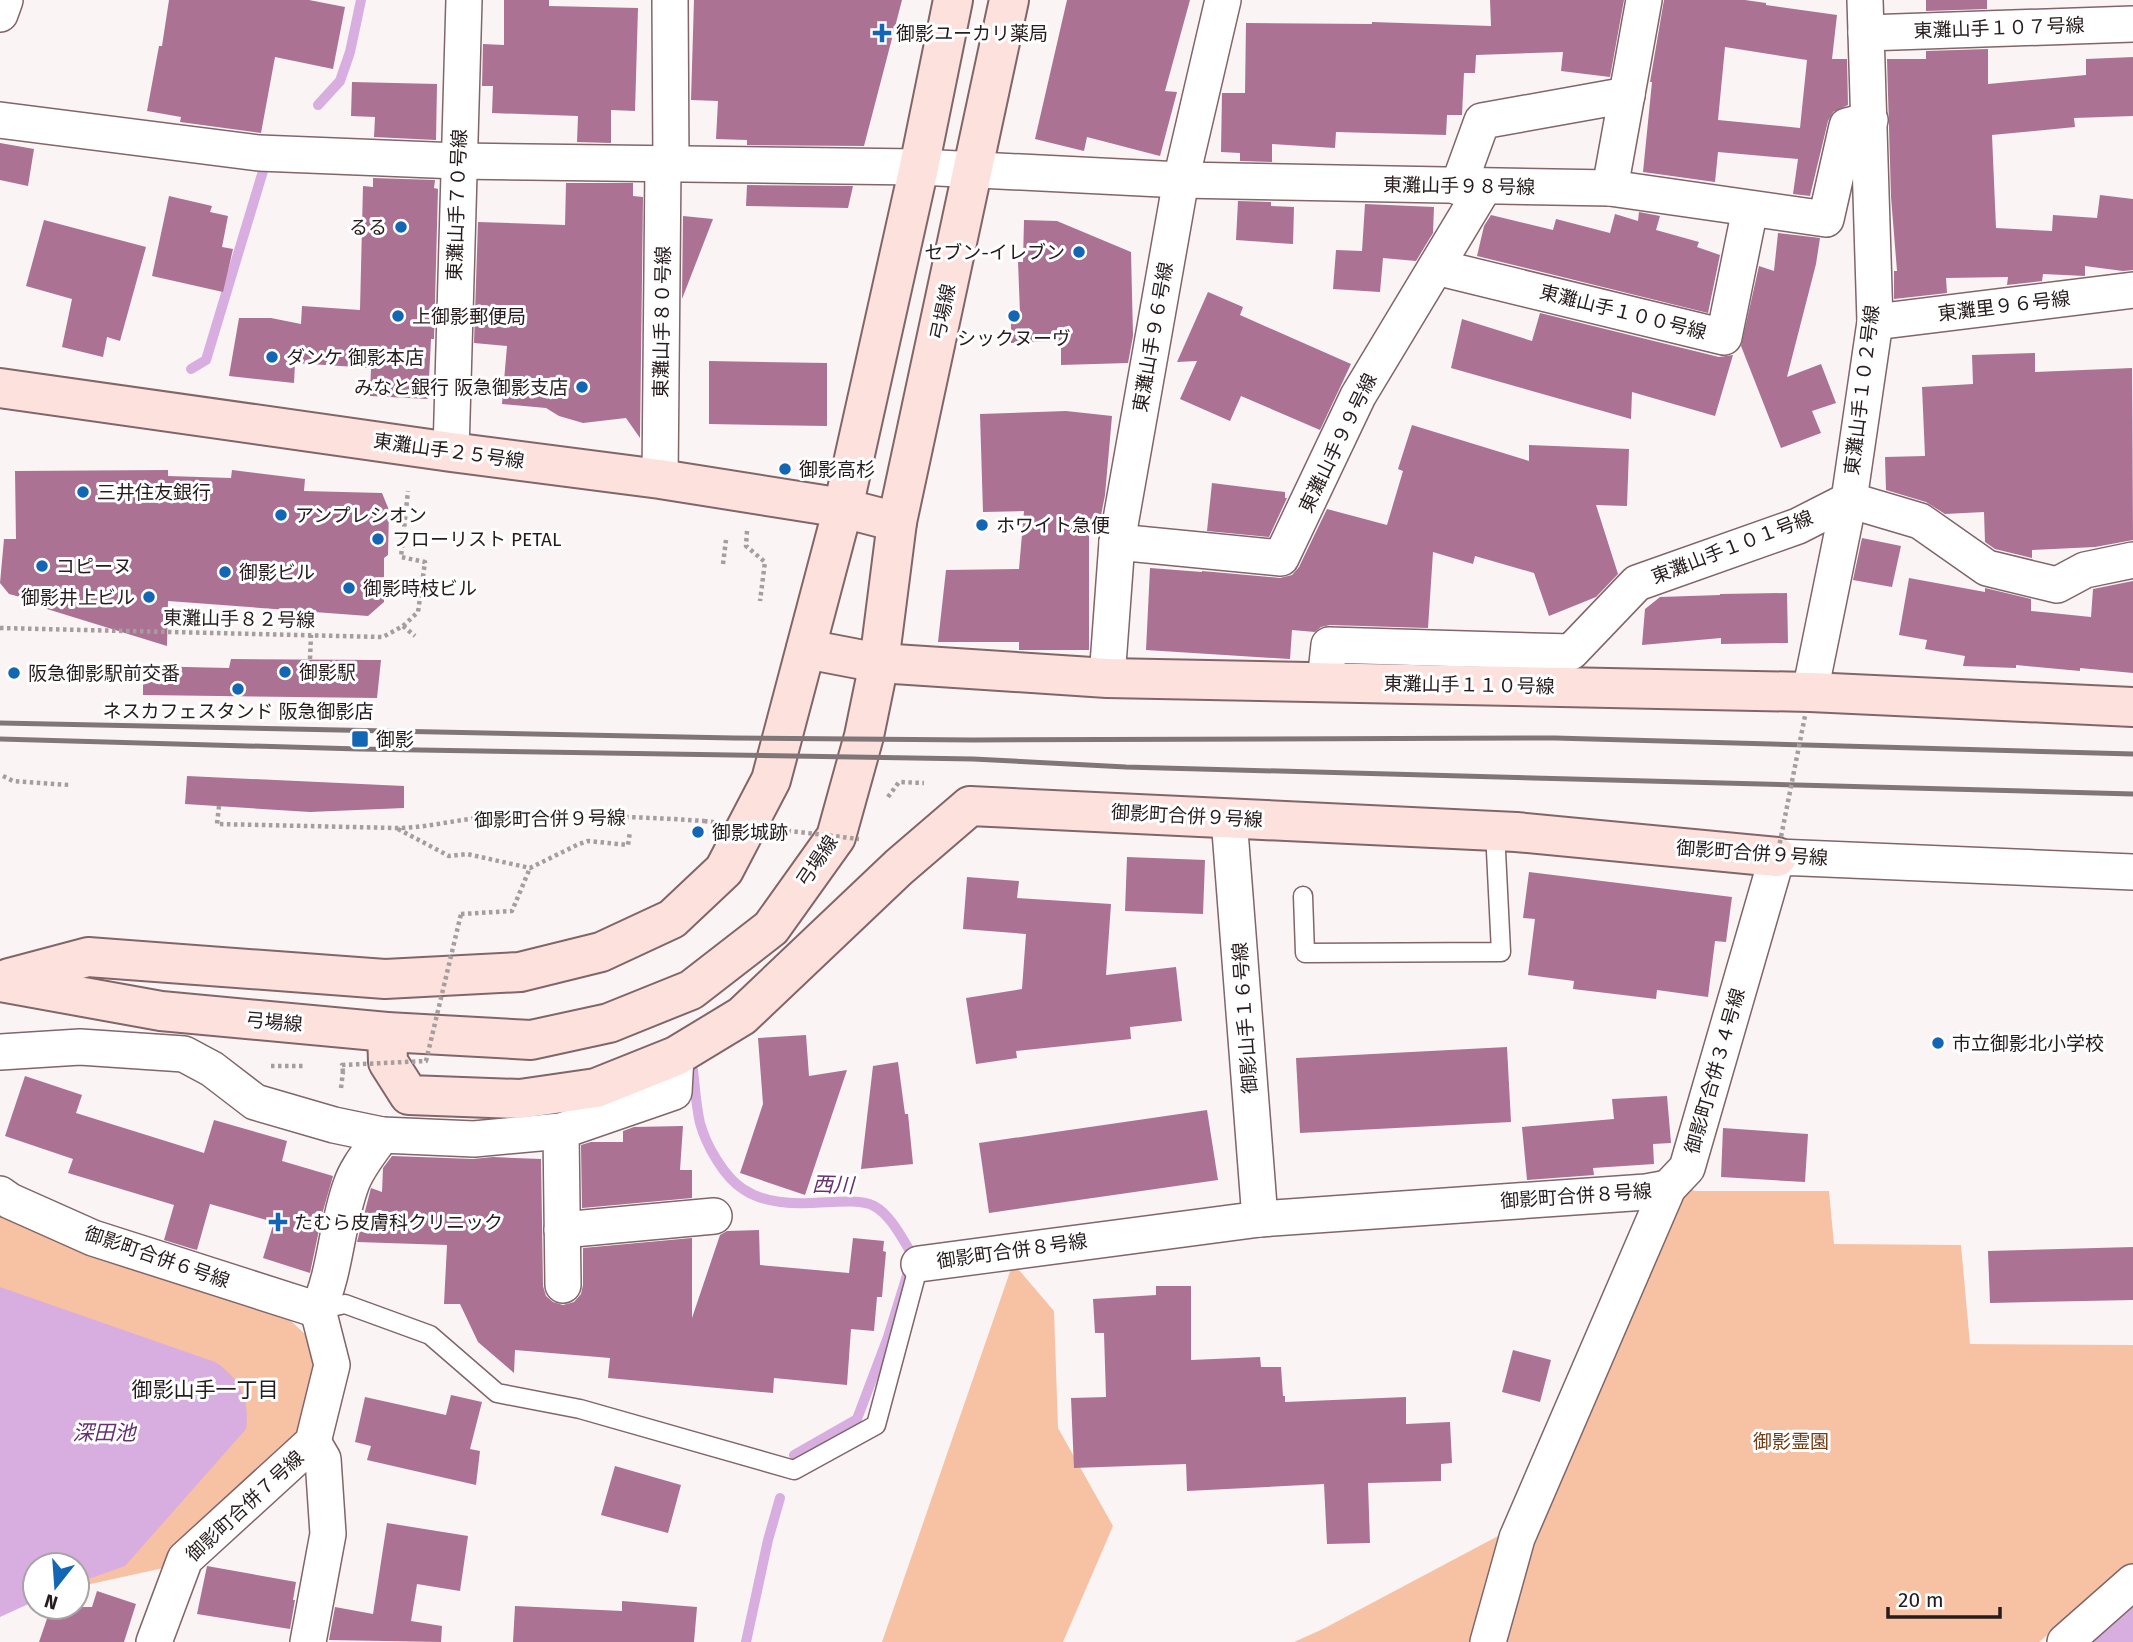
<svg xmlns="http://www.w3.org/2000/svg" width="2133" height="1642" font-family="'Fira Sans','Noto Sans JP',sans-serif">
  <rect width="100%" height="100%" fill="#fbf4f5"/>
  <!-- green -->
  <g fill="#f6c2a3">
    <polygon points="1678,1185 1695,1191 1829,1191 1834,1244 1961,1245 1970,1344 2133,1345 2133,1564 2039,1642 1503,1642 1531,1542"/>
    <polygon points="0,1211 279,1310 306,1335 315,1361 310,1397 295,1436 168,1567 77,1587 77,1565 35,1565 0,1617"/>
    <polygon points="1013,1263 1054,1311 1058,1428 1113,1526 1063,1642 882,1642"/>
    <polygon points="1500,1535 1470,1642 1294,1642 1323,1629"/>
  </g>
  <!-- water -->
  <path fill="#d8ade0" d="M 0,1287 L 215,1362 C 240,1378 250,1400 246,1429 L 125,1566 L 77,1583 L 77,1565 L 35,1565 L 35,1601 L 0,1617 Z"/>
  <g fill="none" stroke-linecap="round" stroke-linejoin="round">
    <!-- stream -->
    <g stroke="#d8ade0" stroke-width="10">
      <polyline points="318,105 340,81 350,52 361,0"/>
      <polyline points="191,369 206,360 263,171"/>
      <path d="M 693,1070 C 695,1087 696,1106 700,1123 C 706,1145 724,1177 743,1189 C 762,1202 789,1204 810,1203 C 828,1203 859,1198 874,1206 C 891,1215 903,1240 913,1256 L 888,1337 L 857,1419 L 794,1455"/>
      <polyline points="746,1642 768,1540 780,1498"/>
    </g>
    <!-- river -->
    <polyline stroke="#d8ade0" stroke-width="66" points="2113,1642 2133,1625"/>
  </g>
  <!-- building -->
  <g fill="#ab7293" fill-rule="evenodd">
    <polygon points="169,0 309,0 345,7 333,69 275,57 261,133 180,122 181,117 147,111 159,46 162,46"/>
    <polygon points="504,0 549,0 549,6 638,8 635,111 611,110 611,143 577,142 578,116 492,113 493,86 482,86 483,44 504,45"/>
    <polygon points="694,0 902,0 864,146 747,145 747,140 716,139 718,101 691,100"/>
    <polygon points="1067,0 1190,0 1165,91 1177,92 1160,156 1087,137 1084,151 1035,139"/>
    <polygon points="1490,0 1624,0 1610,77 1561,71 1563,52 1476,55 1475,73 1464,73 1462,115 1447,115 1446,135 1336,132 1335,148 1272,144 1272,162 1240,161 1240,153 1221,152 1222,93 1245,93 1246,23 1372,24 1372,22 1491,26"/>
    <path d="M 1664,0 L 1745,0 L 1766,3 L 1766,5 L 1837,15 L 1832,59 L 1847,59 L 1848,105 L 1833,112 L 1828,121 L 1810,196 L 1793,194 L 1798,159 L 1718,152 L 1715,182 L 1643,172 L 1652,82 L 1650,82 ZM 1725,47 L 1807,60 L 1800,128 L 1718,120 Z"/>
    <polygon points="1926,0 1987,0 1987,9 1926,11"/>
    <polygon points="1988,49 1988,84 2086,75 2086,59 2133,57 2133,116 2074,118 2075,127 1992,135 1996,228 2052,231 2053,215 2097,218 2100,195 2133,199 2133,270 2123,271 2085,266 2085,276 2043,274 2042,281 2007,285 2008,277 1946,278 1947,293 1894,299 1894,271 1897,271 1891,197 1887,59 1926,59 1926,51"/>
    <polygon points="352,82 437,84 436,140 374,137 375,117 351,116"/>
    <polygon points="0,143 34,149 28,186 0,180"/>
    <polygon points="373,178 435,180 434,188 438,189 434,339 431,339 428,399 370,396 371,368 295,363 294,383 229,376 239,318 271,318 301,324 302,306 360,310 363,186 373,187"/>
    <polygon points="566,183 633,183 633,196 643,197 640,438 626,418 583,423 559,416 546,408 502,404 507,346 474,343 478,222 565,225"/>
    <polygon points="747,185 853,186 848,208 746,206"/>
    <polygon points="169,196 212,206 210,212 228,216 222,247 233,249 223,292 152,276"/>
    <polygon points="1238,201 1271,202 1271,206 1294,207 1293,244 1236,240"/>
    <polygon points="1365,204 1434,207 1433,233 1416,261 1383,258 1380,292 1333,289 1336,250 1362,251"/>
    <polygon points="1639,212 1660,216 1656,230 1699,242 1697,247 1720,255 1708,313 1477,256 1484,226 1491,215 1553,230 1556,219 1610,233 1615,214 1638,221"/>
    <polygon points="683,216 713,219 682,299"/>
    <polygon points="44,220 146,247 120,341 107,337 103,357 62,347 72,299 26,286"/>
    <polygon points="1024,220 1057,221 1131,252 1133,336 1128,363 1061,365 1061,341 1011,343 1011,313 1020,313 1018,262 1023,262"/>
    <polygon points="1778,233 1820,238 1816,264 1787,377 1821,364 1836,403 1812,411 1821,433 1781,448 1741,346 1759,266 1774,271"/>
    <polygon points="1208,292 1243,307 1240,315 1351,364 1320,430 1241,396 1230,421 1180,399 1197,361 1177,362"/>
    <polygon points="1540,313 1719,357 1733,355 1715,416 1632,392 1631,419 1451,368 1462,319 1532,341"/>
    <polygon points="2035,353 2035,372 2132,368 2133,540 2095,547 2032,550 2032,558 1995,549 1985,542 1984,512 1945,514 1926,502 1886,490 1885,457 1925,456 1922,387 1973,384 1972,355"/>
    <polygon points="709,361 827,363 827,426 709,424"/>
    <polygon points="1066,411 1112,416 1105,495 1098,531 1089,531 1089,650 1019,650 1019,642 938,642 946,570 1019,569 1024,511 983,512 980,414"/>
    <polygon points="1412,425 1529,461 1529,445 1629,449 1627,506 1596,505 1618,574 1596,597 1549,616 1534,573 1475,556 1473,564 1433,552 1428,628 1330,625 1321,627 1315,632 1292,630 1290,659 1146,650 1150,568 1202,572 1202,571 1280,578 1292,575 1299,567 1327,509 1387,525 1403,471 1398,469"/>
    <polygon points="168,470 168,476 231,478 232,470 305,479 304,491 382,493 389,510 388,555 384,558 384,602 368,616 168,601 167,646 47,609 33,592 20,597 9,594 0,583 4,539 16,539 15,471"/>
    <polygon points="1212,483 1285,492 1285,498 1287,498 1269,537 1207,531"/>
    <polygon points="1862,538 1901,546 1892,587 1853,580"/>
    <polygon points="1909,578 1985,592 1985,588 2031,599 2031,611 2091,617 2093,589 2133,581 2133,673 2080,668 2080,671 2016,665 2016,668 1963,666 1965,656 1925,649 1927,640 1899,635"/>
    <polygon points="1787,593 1788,643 1721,644 1721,638 1642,645 1645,609 1660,597 1720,595 1720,594"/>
    <polygon points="231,659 381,660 377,698 143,695 143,666 229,668"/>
    <polygon points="187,776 404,786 404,808 310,812 185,804"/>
    <polygon points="1127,857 1205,860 1203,914 1125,911"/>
    <polygon points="1529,872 1732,897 1726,942 1715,941 1708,997 1657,990 1656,999 1573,989 1574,981 1528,975 1535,919 1523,918"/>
    <polygon points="967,877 1019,881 1017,898 1111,904 1106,975 1176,967 1182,1021 1130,1027 1131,1039 1016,1051 1017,1058 976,1064 966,998 1022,989 1026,934 963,929"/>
    <polygon points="806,1035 809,1076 847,1070 805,1195 740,1173 763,1104 758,1038"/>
    <polygon points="1507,1047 1511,1122 1300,1133 1296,1058"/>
    <polygon points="898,1062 905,1114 908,1114 913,1164 861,1169 873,1066"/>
    <polygon points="25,1076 82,1095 76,1113 204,1153 214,1120 287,1141 282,1161 333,1176 323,1211 310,1273 263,1258 274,1222 210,1204 197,1250 193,1249 164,1240 174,1205 68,1173 73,1159 5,1136"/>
    <polygon points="1667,1096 1671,1143 1653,1144 1654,1164 1593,1168 1594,1175 1527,1180 1522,1127 1614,1119 1612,1099"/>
    <polygon points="1207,1110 1218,1180 989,1213 979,1143"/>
    <polygon points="683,1126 680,1170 692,1170 692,1198 582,1208 581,1145 591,1142 623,1142 623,1131 634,1127"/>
    <polygon points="1723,1128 1808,1134 1805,1182 1721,1177"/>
    <polygon points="392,1156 473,1159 493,1157 541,1159 543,1286 546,1296 553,1302 563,1305 574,1302 581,1294 583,1285 583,1248 692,1238 692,1318 720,1235 727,1231 759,1230 760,1265 849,1273 853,1238 884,1241 883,1251 886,1252 882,1297 877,1297 874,1331 851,1329 847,1385 774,1378 773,1393 608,1378 610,1358 515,1350 514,1373 478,1342 460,1304 444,1304 447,1245 357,1242 371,1188 382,1192 383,1168"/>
    <polygon points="2133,1247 2133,1300 1990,1303 1988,1251"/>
    <polygon points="1156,1286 1191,1286 1191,1360 1260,1357 1261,1367 1281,1367 1283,1396 1285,1396 1285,1402 1406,1397 1406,1424 1450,1422 1452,1463 1441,1464 1441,1481 1368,1483 1370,1543 1327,1544 1324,1484 1187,1491 1186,1464 1074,1468 1071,1398 1106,1397 1104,1333 1095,1333 1093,1299 1156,1295"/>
    <polygon points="1513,1350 1551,1360 1540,1402 1502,1392"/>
    <polygon points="451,1395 482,1402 470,1449 480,1451 476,1485 367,1460 371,1446 355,1442 365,1397 446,1415"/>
    <polygon points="615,1466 681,1485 668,1533 601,1515"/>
    <polygon points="387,1523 468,1536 460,1591 417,1584 411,1621 442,1626 441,1642 329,1640 335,1607 373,1614"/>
    <polygon points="207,1566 296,1582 293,1600 295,1600 290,1629 197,1614"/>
    <polygon points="97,1591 136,1604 124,1642 39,1642 51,1607 92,1607"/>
    <polygon points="622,1601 697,1607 694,1642 513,1642 515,1606 622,1611"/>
  </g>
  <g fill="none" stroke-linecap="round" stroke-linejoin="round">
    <defs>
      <g id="lane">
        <polyline points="1303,896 1305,953 1501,952 1495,831"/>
        <polyline points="318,1310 345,1304 430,1335 497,1393 580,1409 794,1470 876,1425 919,1264"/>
      </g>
      <g id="street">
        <polyline points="670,0 671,165"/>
        <polyline points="0,14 5,0"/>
        <polyline points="1866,33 2133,24"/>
        <polyline points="0,120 259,153 458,161 919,167 1181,180 1610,188 1826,219 1847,126 1870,120"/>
        <polyline points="1458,187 1482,121 1627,95"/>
        <polyline points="1610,188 1644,0"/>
        <polyline points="1436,267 1724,337 1750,209"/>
        <polyline points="1875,322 2133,290"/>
        <polyline points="451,452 464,0"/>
        <polyline points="660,479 663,165"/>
        <polyline points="1117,542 1281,558 1358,396 1484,187"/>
        <polyline points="1107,678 1117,542 1181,180 1223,0"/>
        <polyline points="1325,682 1329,645 1571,652 1637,583 1798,526 1849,500 1920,521 1987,568 2057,585 2085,570 2133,560"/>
        <polyline points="1810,692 1849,500 1875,322 1865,0"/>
        <polyline points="1229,818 1260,1219"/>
        <polyline points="0,1052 80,1047 184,1054 212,1069 255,1102 334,1125 382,1135 474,1139 561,1131 674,1092 676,1056"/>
        <polyline points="561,1131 563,1285"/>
        <polyline points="0,1194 10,1201 93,1238 318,1310"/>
        <polyline points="562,1230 714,1216"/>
        <polyline points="919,1264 1260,1219 1646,1192 1668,1188"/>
        <path d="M 154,1642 L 185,1559 L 313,1442 L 332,1365 L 318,1310 C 336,1271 336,1226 351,1185 C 357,1167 372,1150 382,1135"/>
        <polyline points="308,1642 328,1534 323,1459 313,1442"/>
        <polyline points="1488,1642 1517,1538 1668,1188 1687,1168 1777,857 2133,872"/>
        <polyline points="2065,1642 2133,1582"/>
      </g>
      <g id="secondary">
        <polyline points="0,388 451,452 660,479 843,508 897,522"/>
        <polyline points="806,649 879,663 1107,678 1810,692 2133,707"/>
        <polyline points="9,978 88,957 385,979 520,972 601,952 672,919 724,870 771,780 843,508 919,167 953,0"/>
        <polyline points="0,982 161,1011 387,1032 531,1040 609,1023 691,990 771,928 836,837 864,736 879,663 897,522 1009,0"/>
        <polyline points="387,1032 388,1062 409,1095 520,1099 596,1088 676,1056 742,1016 899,867 970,806 1516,832 1777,857"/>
      </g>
    </defs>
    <!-- lane casing -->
    <use href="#lane" stroke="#816569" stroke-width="21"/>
    <!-- street casing -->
    <use href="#street" stroke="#816569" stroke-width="38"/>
    <!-- secondary casing -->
    <use href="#secondary" stroke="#816569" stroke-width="42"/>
    <!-- path -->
    <g stroke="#a59d9e" stroke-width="4.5" stroke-dasharray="3.5 3.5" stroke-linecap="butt">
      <polyline points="747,531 746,546 765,562 760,601"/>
      <polyline points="723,564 726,540"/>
      <polyline points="403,626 415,636"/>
      <polyline points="0,628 383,637 403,626 418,612 425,562 401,557 408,491"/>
      <polyline points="310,659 311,635"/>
      <polyline points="3,776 13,781 70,785"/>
      <polyline points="888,797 899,782 924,783"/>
      <path d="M 219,806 L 217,824 L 396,828 C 429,828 461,818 493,817 C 564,815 634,816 704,821"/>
      <polyline points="398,829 449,856 467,854 530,868 579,844 588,841 628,845 630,831"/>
      <polyline points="461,914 512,911 530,868"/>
      <polyline points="271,1066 304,1066"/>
      <polyline points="341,1088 343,1072"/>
    </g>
    <!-- lane -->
    <use href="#lane" stroke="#fff" stroke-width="18"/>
    <!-- street -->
    <use href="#street" stroke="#fff" stroke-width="35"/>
    <!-- secondary -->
    <use href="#secondary" stroke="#fce1dd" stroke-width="38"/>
    <!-- rail -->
    <g stroke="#807678" stroke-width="5">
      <polyline points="0,723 734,738 973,740 1555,738 2133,754"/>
      <polyline points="0,739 359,749 973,759 1126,767 2133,794"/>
    </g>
    <!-- path-bridge -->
    <g stroke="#a59d9e" stroke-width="4.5" stroke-dasharray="3.5 3.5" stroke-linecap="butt">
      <polyline points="704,821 859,839"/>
      <polyline points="1777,857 1805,716"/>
      <polyline points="343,1072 342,1065 426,1061 461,914"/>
    </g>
  </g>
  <!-- markers -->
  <g fill="#1266b4" stroke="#fff" stroke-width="2.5">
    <path d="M878.5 22.5h7v7h7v7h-7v7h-7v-7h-7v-7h7z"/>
    <circle cx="401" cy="227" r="7"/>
    <circle cx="1079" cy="252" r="7"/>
    <circle cx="398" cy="316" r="7"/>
    <circle cx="1014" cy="316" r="7"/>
    <circle cx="272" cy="357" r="7"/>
    <circle cx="582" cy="387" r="7"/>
    <circle cx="785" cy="469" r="7"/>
    <circle cx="83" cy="492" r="7"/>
    <circle cx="281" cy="515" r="7"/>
    <circle cx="982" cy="525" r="7"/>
    <circle cx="378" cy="539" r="7"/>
    <circle cx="42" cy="566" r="7"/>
    <circle cx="225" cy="572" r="7"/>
    <circle cx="349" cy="588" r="7"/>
    <circle cx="149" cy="597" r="7"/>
    <circle cx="285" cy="672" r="7"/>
    <circle cx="14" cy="673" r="7"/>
    <circle cx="238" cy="689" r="7"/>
    <rect x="351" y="730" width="18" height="18" rx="3.5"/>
    <circle cx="698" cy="832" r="7"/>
    <circle cx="1938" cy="1043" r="7"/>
    <path d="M274.5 1211.5h7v7h7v7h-7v7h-7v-7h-7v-7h7z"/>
  </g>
  <g text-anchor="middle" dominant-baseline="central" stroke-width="6" stroke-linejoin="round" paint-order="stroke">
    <!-- street labels -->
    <g font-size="19" fill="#261b1d" stroke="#fff">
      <text transform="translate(1999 28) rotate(-2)">東灘山手１０７号線</text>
      <text transform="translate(1459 186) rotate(1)">東灘山手９８号線</text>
      <text transform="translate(457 205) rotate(-88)">東灘山手７０号線</text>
      <text transform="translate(2004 306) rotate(-7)">東灘里９６号線</text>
      <text transform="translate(943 312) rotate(-78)">弓場線</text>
      <text transform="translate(1623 312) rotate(14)">東灘山手１００号線</text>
      <text transform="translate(662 322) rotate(-89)">東灘山手８０号線</text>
      <text transform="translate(1153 337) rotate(-80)">東灘山手９６号線</text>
      <text transform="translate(1862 390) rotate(-83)">東灘山手１０２号線</text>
      <text transform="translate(1338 443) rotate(-64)">東灘山手９９号線</text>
      <text transform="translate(449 451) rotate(8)">東灘山手２５号線</text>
      <text transform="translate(1732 547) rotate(-21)">東灘山手１０１号線</text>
      <text transform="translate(239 619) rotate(1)">東灘山手８２号線</text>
      <text transform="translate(1469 685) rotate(1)">東灘山手１１０号線</text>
      <text transform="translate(1187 816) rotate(3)">御影町合併９号線</text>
      <text transform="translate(550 819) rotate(-1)">御影町合併９号線</text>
      <text transform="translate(1752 853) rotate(4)">御影町合併９号線</text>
      <text transform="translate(817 861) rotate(-56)">弓場線</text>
      <text transform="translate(1245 1018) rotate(-94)">御影山手１６号線</text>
      <text transform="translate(274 1022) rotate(5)">弓場線</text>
      <text transform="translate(1715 1071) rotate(-74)">御影町合併３４号線</text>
      <text transform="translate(1576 1196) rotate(-4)">御影町合併８号線</text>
      <text transform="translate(1012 1251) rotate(-8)">御影町合併８号線</text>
      <text transform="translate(157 1257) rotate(19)">御影町合併６号線</text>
      <text transform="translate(245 1506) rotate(-43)">御影町合併７号線</text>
    </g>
    <!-- poi labels -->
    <g font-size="19" fill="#261b1d" stroke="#fff" text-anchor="start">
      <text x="896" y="33">御影ユーカリ薬局</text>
      <text x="387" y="227" text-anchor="end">るる</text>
      <text x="1065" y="252" text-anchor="end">セブン-イレブン</text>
      <text x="412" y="316">上御影郵便局</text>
      <text x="1014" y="338" text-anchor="middle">シックヌーヴ</text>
      <text x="286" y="357">ダンケ 御影本店</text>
      <text x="568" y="387" text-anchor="end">みなと銀行 阪急御影支店</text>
      <text x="799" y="469">御影高杉</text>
      <text x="97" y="492">三井住友銀行</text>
      <text x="295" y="515">アンプレシオン</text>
      <text x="996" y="525">ホワイト急便</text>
      <text x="392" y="539">フローリスト PETAL</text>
      <text x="56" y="566">コピーヌ</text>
      <text x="239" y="572">御影ビル</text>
      <text x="363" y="588">御影時枝ビル</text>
      <text x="135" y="597" text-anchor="end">御影井上ビル</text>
      <text x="299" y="672">御影駅</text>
      <text x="28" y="673">阪急御影駅前交番</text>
      <text x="238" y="711" text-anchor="middle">ネスカフェスタンド 阪急御影店</text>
      <text x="376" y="739">御影</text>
      <text x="712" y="832">御影城跡</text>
      <text x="1952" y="1043">市立御影北小学校</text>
      <text x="294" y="1222">たむら皮膚科クリニック</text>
    </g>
    <!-- park labels -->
    <g font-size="19" fill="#723c14" stroke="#fff">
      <text x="1791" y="1441">御影霊園</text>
    </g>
    <!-- water labels -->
    <g font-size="21" font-style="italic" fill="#65316e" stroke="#fff">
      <text transform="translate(833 1185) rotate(2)">西川</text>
      <text x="104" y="1433">深田池</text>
    </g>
    <!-- neighbourhood labels -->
    <g font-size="21" fill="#261b1d" stroke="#fff">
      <text x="205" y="1390">御影山手一丁目</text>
    </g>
  </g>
  <!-- north arrow -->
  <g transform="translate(56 1586) rotate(197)"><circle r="33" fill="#ffffff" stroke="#a8a4a5" stroke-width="2"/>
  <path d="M0-5L12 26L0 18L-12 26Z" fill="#1266b4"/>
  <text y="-10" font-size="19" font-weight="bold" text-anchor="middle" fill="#261b1d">N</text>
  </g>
  <!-- scale -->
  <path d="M1888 1607v10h112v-10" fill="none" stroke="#261b1d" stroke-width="3.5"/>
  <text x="1898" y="1607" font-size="21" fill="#261b1d" stroke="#ffffff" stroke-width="5" paint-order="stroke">20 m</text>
</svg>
